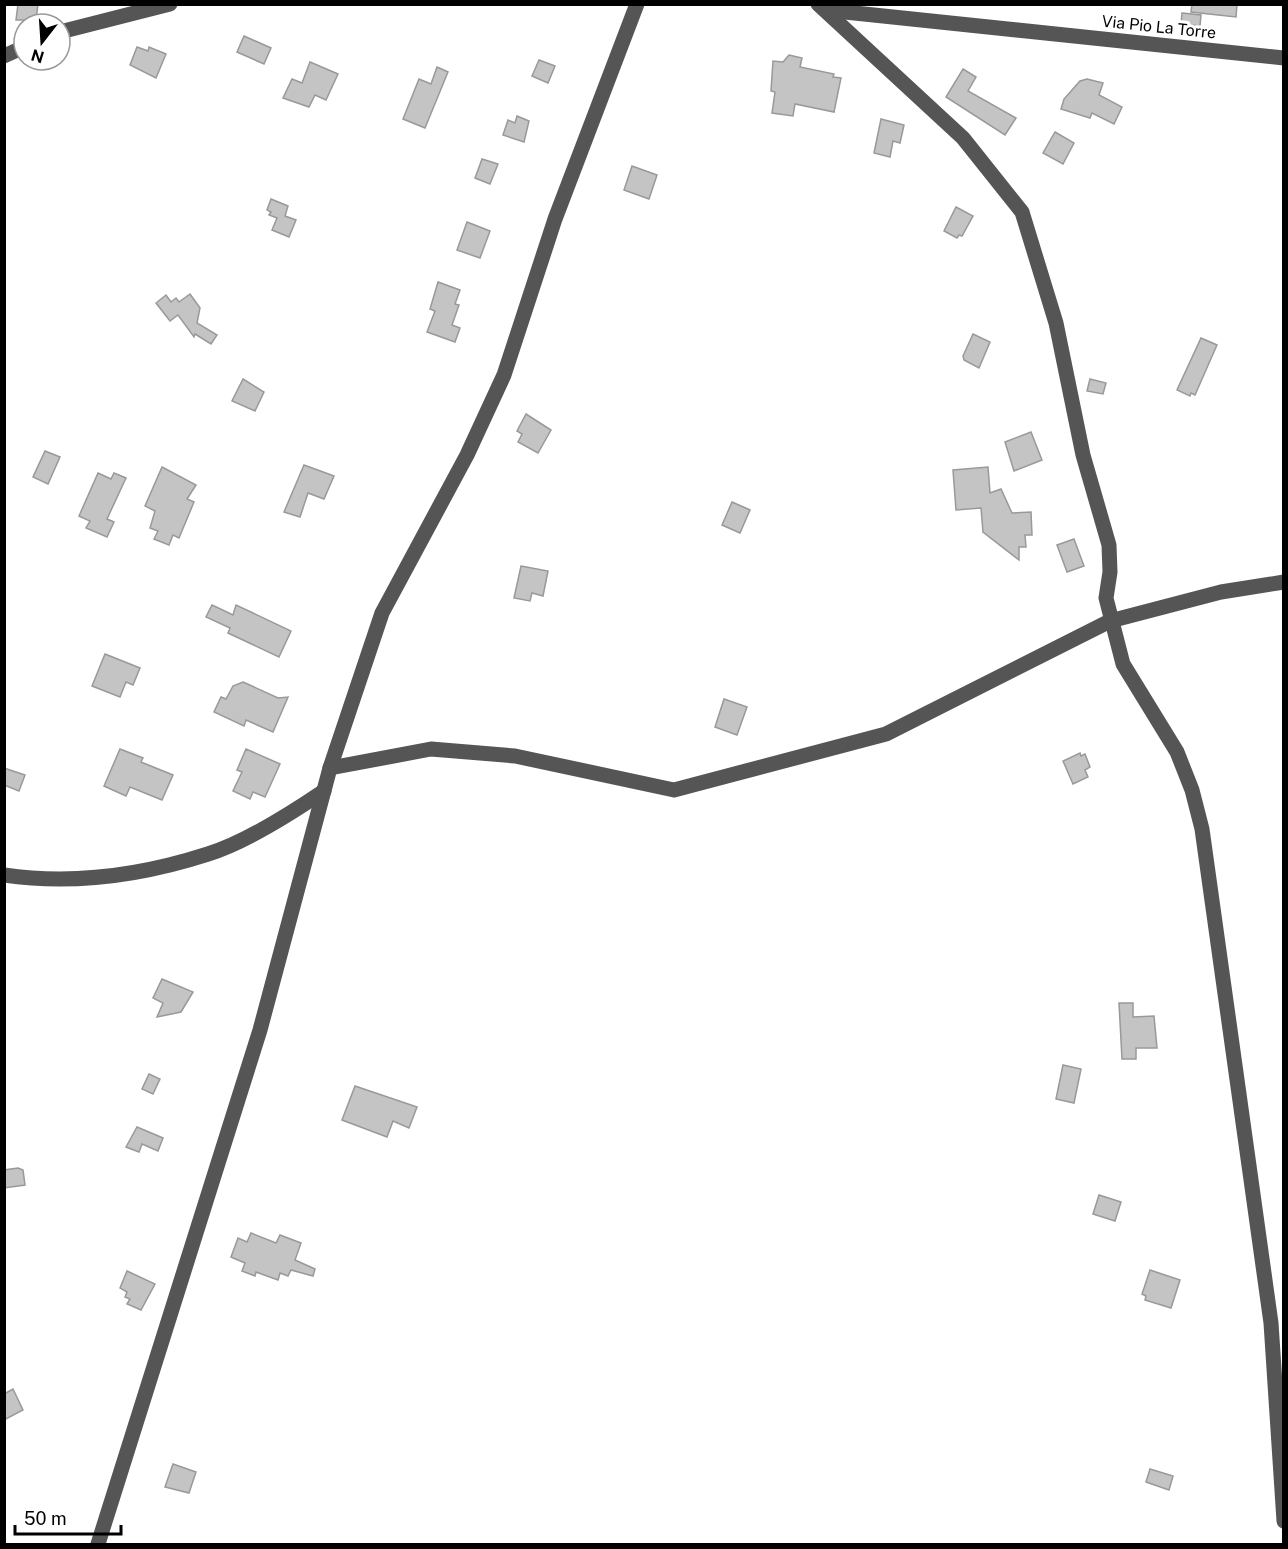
<svg xmlns="http://www.w3.org/2000/svg" width="1288" height="1549" font-family="'Public Sans',sans-serif">
  <rect width="100%" height="100%" fill="#fff"/>
  <!-- building -->
  <g fill="#c4c4c4" stroke="#999" stroke-width="1.5">
    <polygon points="18,4 38,4 36,20 16,20"/>
    <polygon points="1192,4 1237,4 1236,17 1191,12"/>
    <polygon points="1182,13 1201,15 1200,26 1181,24"/>
    <polygon points="244,36 271,48 264,64 237,52"/>
    <polygon points="137,47 148,51 149,47 166,54 156,78 130,65"/>
    <polygon points="789,55 802,58 800,67 834,74 833,77 841,78 834,112 795,104 793,116 772,113 775,92 771,91 773,61 783,62"/>
    <polygon points="539,60 555,66 548,83 532,76"/>
    <polygon points="310,62 338,74 326,100 315,95 309,107 283,98 292,79 302,83"/>
    <polygon points="437,67 448,72 425,128 403,119 419,79 431,84"/>
    <polygon points="963,69 976,77 968,91 1016,118 1005,135 946,97"/>
    <polygon points="1087,79 1103,83 1099,95 1122,107 1114,124 1092,113 1090,118 1061,109 1064,99 1080,81"/>
    <polygon points="517,116 529,121 524,142 503,135 508,120 515,123"/>
    <polygon points="881,119 904,125 900,143 893,141 890,157 874,153"/>
    <polygon points="1055,132 1074,143 1063,164 1043,153"/>
    <polygon points="482,159 498,164 490,184 475,178"/>
    <polygon points="632,166 657,175 649,199 624,190"/>
    <polygon points="271,199 288,206 285,216 296,220 289,237 272,230 277,218 269,215 271,212 267,210"/>
    <polygon points="956,207 973,216 962,236 959,235 957,238 944,231"/>
    <polygon points="467,222 490,231 480,258 457,250"/>
    <polygon points="438,282 460,290 455,304 459,305 452,325 460,328 455,342 427,332 435,311 430,309"/>
    <polygon points="190,294 200,308 197,323 217,335 211,344 195,334 194,337 178,315 170,321 156,303 166,295 171,302 176,298 179,302"/>
    <polygon points="973,334 990,342 979,368 964,360 963,356"/>
    <polygon points="1201,338 1217,345 1195,395 1191,393 1190,396 1177,390"/>
    <polygon points="243,379 264,392 255,411 232,401"/>
    <polygon points="1090,379 1106,383 1103,394 1087,391"/>
    <polygon points="526,414 551,430 538,453 518,442 522,434 517,431"/>
    <polygon points="1031,432 1042,460 1014,471 1005,442"/>
    <polygon points="45,451 60,457 48,484 33,477"/>
    <polygon points="304,465 334,476 324,499 308,493 300,517 284,512"/>
    <polygon points="162,467 196,485 187,499 194,502 179,538 173,535 169,545 154,539 158,531 150,528 155,511 145,506"/>
    <polygon points="988,467 990,493 1001,489 1012,513 1031,512 1032,535 1025,535 1026,547 1019,547 1019,560 983,532 981,508 956,510 953,470"/>
    <polygon points="98,473 111,479 114,473 126,478 107,519 114,522 107,537 86,528 90,521 79,516"/>
    <polygon points="732,502 750,510 740,533 722,525"/>
    <polygon points="1074,539 1084,566 1067,572 1057,545"/>
    <polygon points="521,566 548,571 543,596 532,593 530,601 514,598"/>
    <polygon points="212,605 233,615 236,605 291,631 279,657 228,633 230,628 206,617"/>
    <polygon points="105,654 140,668 133,685 126,682 120,697 92,686"/>
    <polygon points="243,682 278,698 288,697 273,732 246,720 244,726 214,712 221,697 226,699 233,686"/>
    <polygon points="724,699 747,707 737,735 715,727"/>
    <polygon points="120,749 143,758 141,762 173,775 162,800 130,787 126,796 104,786"/>
    <polygon points="246,749 280,764 265,797 253,792 250,799 233,791 242,772 237,770"/>
    <polygon points="1080,753 1081,756 1085,754 1090,767 1085,770 1088,777 1073,784 1063,761"/>
    <polygon points="4,768 25,775 19,791 4,785"/>
    <polygon points="162,979 193,992 181,1012 157,1017 163,1003 153,998"/>
    <polygon points="1119,1003 1133,1003 1133,1017 1154,1016 1157,1048 1136,1048 1136,1059 1122,1059"/>
    <polygon points="1063,1065 1081,1069 1074,1103 1056,1099"/>
    <polygon points="149,1074 160,1079 153,1094 142,1089"/>
    <polygon points="355,1086 417,1107 409,1128 393,1121 387,1137 342,1120"/>
    <polygon points="137,1127 163,1138 158,1151 142,1144 139,1152 126,1147"/>
    <polygon points="18,1168 23,1170 25,1185 4,1188 4,1170"/>
    <polygon points="1099,1195 1121,1202 1115,1221 1093,1214"/>
    <polygon points="251,1233 276,1243 280,1235 301,1243 295,1260 315,1269 313,1276 291,1270 288,1276 280,1273 278,1280 256,1272 255,1276 242,1271 245,1263 231,1257 238,1238 247,1242"/>
    <polygon points="1150,1270 1180,1280 1171,1308 1145,1300 1146,1296 1142,1294"/>
    <polygon points="127,1271 155,1284 141,1310 127,1304 130,1299 125,1297 127,1292 120,1288"/>
    <polygon points="13,1389 23,1410 4,1420 4,1394"/>
    <polygon points="173,1464 196,1472 189,1493 165,1487"/>
    <polygon points="1150,1469 1173,1476 1169,1490 1146,1482"/>
  </g>
  <g fill="none" stroke-linecap="round" stroke-linejoin="round">
    <!-- minor -->
    <g stroke="#555" stroke-width="15">
      <polyline points="818,4 963,138 1022,212 1056,323 1083,455 1109,545 1110,572 1106,598 1123,664 1177,752 1192,790 1202,829 1271,1323 1284,1521"/>
      <polyline points="826,10 1284,58"/>
      <polyline points="60,32 170,4"/>
      <polyline points="4,56 24,47"/>
      <polyline points="330,768 382,613 467,455 504,375 555,219 637,4"/>
      <path d="M 4,875 C 72,885 143,875 208,854 C 244,843 293,812 324,791"/>
      <polyline points="98,1544 260,1030 330,768 431,749 515,756 674,790 886,734 1110,621 1221,592 1284,582"/>
    </g>
  </g>
  <g text-anchor="middle" dominant-baseline="central" stroke-width="6" stroke-linejoin="round" paint-order="stroke">
    <!-- street labels -->
    <g font-size="16" fill="#000" stroke="#fff">
      <text transform="translate(1159 27) rotate(6)">Via Pio La Torre</text>
    </g>
  </g>
  <!-- border -->
  <rect width="1288" height="1549" fill="none" stroke="#000000" stroke-width="12"/>
  <!-- north arrow -->
  <g transform="translate(42 42) rotate(197)"><circle r="28" fill="#ffffff" stroke="#999999" stroke-width="1.5"/>
  <path d="M0-4.5L10 22L0 15L-10 22Z" fill="#000000"/>
  <text y="-9" font-size="16" font-weight="bold" text-anchor="middle" fill="#000000">N</text>
  </g>
  <!-- scale -->
  <path d="M15 1525v9h106v-9" fill="none" stroke="#000000" stroke-width="3"/>
  <text x="24" y="1525" font-size="18" fill="#000000" stroke="#ffffff" stroke-width="4.5" paint-order="stroke">50 m</text>
</svg>
